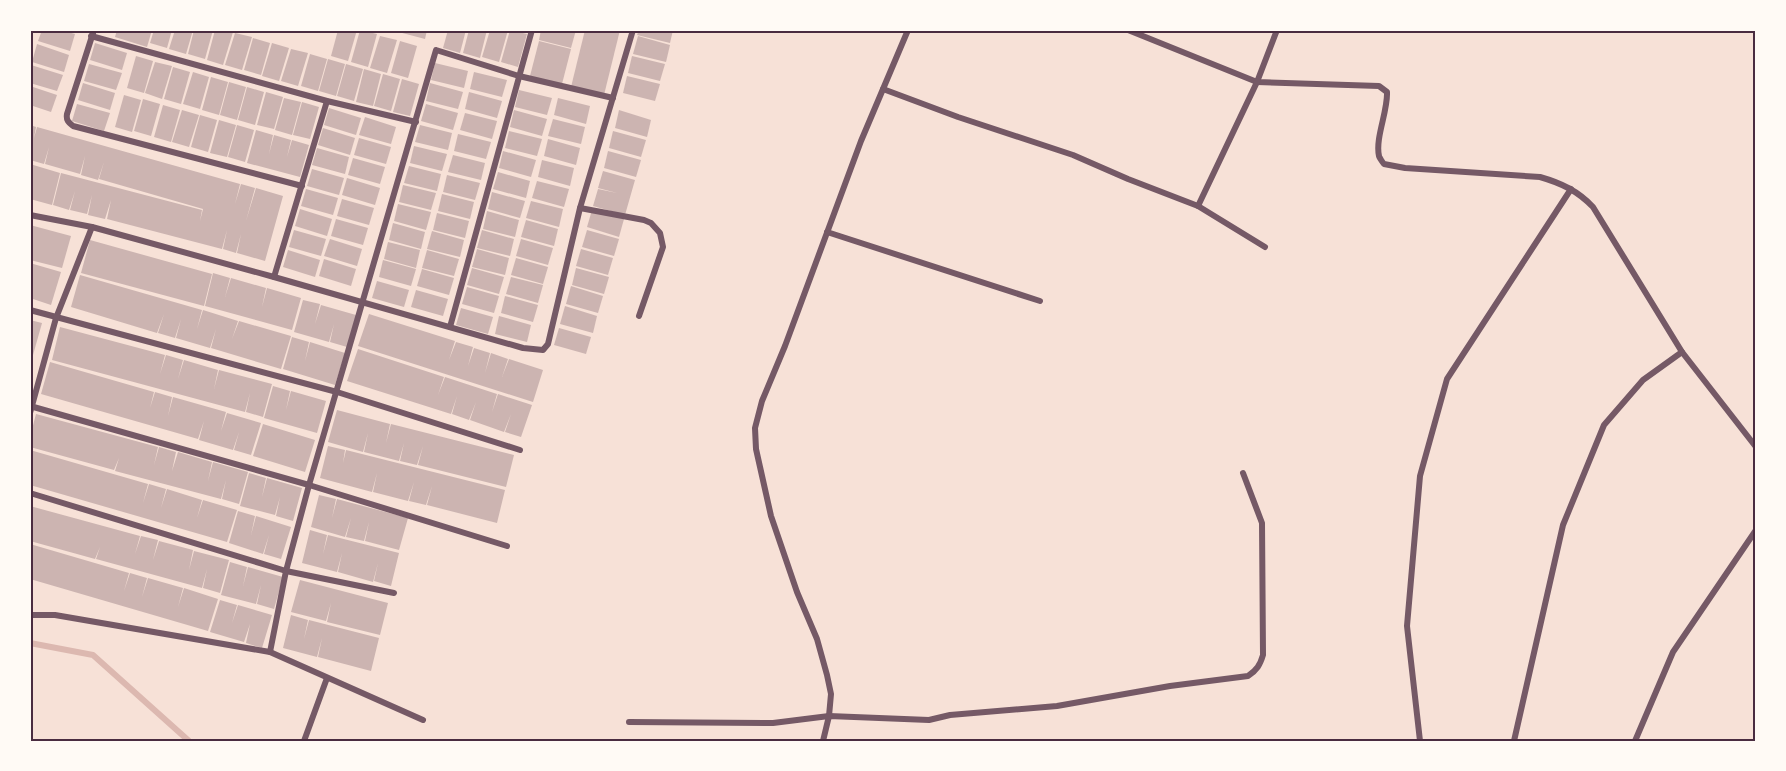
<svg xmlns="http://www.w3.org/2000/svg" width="1786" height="771" font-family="'Fira Sans',sans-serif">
  <rect width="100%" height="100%" fill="#f7e1d7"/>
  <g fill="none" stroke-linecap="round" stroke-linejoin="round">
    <!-- stream -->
    <polyline stroke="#dcb8b0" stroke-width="6" points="30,643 93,655 189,741"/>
  </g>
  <!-- building -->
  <g fill="#ccb4b1">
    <polygon points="42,30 61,30 75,34 70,51 38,41"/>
    <polygon points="117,30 152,30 147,47 115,37"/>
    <polygon points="154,30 172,30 167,48 150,43"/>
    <polygon points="175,30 193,30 186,54 169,49"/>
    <polygon points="194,30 213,30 205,59 188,54"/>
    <polygon points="215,30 225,30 233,32 223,65 207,60"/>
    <polygon points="338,30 357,30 348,61 331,56"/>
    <polygon points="360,30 377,34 368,67 351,62"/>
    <polygon points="391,30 427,30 425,39"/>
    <polygon points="448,30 466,30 460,53 443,48"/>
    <polygon points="469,30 487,30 480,58 463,53"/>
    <polygon points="490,30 508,30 499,62 482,57"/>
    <polygon points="510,30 527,34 518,67 501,62"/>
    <polygon points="541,30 576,30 571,48 539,40"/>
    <polygon points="585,30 620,30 604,95 571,87"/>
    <polygon points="639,30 673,30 670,43 637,35"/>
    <polygon points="235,33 252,37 242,70 225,65"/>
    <polygon points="380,36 397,40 387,73 370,68"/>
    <polygon points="638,36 670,45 666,62 633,54"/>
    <polygon points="253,38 270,43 261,75 244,70"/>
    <polygon points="400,41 417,46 408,78 391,73"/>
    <polygon points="539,41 571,49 562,84 530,76"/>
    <polygon points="95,43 127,53 122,70 90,60"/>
    <polygon points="272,43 289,48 279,81 262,76"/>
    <polygon points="37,44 69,55 64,72 32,62"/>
    <polygon points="291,49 308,53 298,86 281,81"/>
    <polygon points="310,54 327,59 318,91 301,86"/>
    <polygon points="136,56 153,61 144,93 127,88"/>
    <polygon points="632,56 665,64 660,81 628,73"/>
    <polygon points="328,59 345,64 336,96 319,91"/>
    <polygon points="155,62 172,66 162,99 145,93"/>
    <polygon points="435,63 468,71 464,88 431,80"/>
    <polygon points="89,64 122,73 116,90 84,81"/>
    <polygon points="346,64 363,69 354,101 337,96"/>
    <polygon points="31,65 63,75 57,91 30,83"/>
    <polygon points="173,67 190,72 181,104 164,99"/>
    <polygon points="364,69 381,74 373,106 356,102"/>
    <polygon points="193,72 209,77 200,109 183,104"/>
    <polygon points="474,72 507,80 502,97 470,89"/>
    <polygon points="383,74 400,79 391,111 374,106"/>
    <polygon points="627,76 660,84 655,101 623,93"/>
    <polygon points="211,77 228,82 219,115 202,110"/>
    <polygon points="402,79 419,84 410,116 393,112"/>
    <polygon points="229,82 246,87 237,120 220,115"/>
    <polygon points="83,83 115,93 110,110 78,100"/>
    <polygon points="430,83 463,92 458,109 426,101"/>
    <polygon points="30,86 57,95 51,112 30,105"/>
    <polygon points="247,87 264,92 255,125 238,120"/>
    <polygon points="519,90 552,98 547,115 515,107"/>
    <polygon points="266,92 283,97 274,129 257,125"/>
    <polygon points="469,92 502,101 497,118 465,109"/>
    <polygon points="124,95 141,100 132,132 115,127"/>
    <polygon points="284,98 301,102 292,135 275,130"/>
    <polygon points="558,98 590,106 586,124 554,115"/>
    <polygon points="143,99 160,104 151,136 134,131"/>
    <polygon points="302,102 319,107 310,139 293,135"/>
    <polygon points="77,104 110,113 104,131 72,121"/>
    <polygon points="426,104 458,113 453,130 421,121"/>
    <polygon points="163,105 180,110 171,142 154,137"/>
    <polygon points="329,108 361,118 356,135 324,125"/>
    <polygon points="182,110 199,115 189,147 172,142"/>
    <polygon points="514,110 547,119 542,136 510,127"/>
    <polygon points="619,110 651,120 647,137 615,128"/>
    <polygon points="465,113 497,121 492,139 460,130"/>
    <polygon points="200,115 217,120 208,152 191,147"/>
    <polygon points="365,117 396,127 391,144 359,135"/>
    <polygon points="553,119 585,127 581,144 548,136"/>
    <polygon points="219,120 236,125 227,157 210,153"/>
    <polygon points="30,125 36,127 34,138 37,127 240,184 235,204 241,184 255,188 246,221 256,188 283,196 265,261 237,253 241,234 236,253 223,249 227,230 222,249 107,219 111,200 105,219 88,215 92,195 87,214 70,210 75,191 69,210 53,205 61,173 202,210 200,221 203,209 99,179 104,162 98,180 81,175 85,156 80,174 45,164 49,147 44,164 30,160"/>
    <polygon points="237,125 254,130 245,162 228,157"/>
    <polygon points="420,125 452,133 448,150 415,142"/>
    <polygon points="323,128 355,138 350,155 318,145"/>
    <polygon points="256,130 273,135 269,154 274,135 291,140 287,157 292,140 309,145 300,177 247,163"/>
    <polygon points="509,131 542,139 537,156 505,148"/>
    <polygon points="613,131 646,140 641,157 609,148"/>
    <polygon points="458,134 491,142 486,159 454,151"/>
    <polygon points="359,138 391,147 386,164 354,155"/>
    <polygon points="548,139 580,148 576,165 544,156"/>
    <polygon points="414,146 447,154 442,171 410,163"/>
    <polygon points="317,148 349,157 345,174 312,165"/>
    <polygon points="503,151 536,160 531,177 499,168"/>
    <polygon points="608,151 641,160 636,177 604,168"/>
    <polygon points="453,155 485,163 481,180 448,172"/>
    <polygon points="353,158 385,167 380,184 348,175"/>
    <polygon points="542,160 574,168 570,186 538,177"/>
    <polygon points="30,164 60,173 52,205 30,199"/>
    <polygon points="409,166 441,174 437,191 404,183"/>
    <polygon points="312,169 344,178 339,195 307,186"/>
    <polygon points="603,171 635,180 625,215 593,206 598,189 617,193 598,188"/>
    <polygon points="498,172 530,181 526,198 493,189"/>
    <polygon points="447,175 480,183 475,200 443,192"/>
    <polygon points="347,178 380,188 375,205 342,195"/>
    <polygon points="537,181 569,189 564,207 532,198"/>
    <polygon points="403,185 436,193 431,210 399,202"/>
    <polygon points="306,189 338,198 333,215 301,206"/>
    <polygon points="492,192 525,201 520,218 488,209"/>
    <polygon points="442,194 474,202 470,219 438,211"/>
    <polygon points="342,199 374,208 369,225 337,216"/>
    <polygon points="531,201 563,209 559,227 526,218"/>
    <polygon points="398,204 431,212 426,230 394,221"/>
    <polygon points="300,209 332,219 327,236 295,226"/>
    <polygon points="592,210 624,219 619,237 587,227"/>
    <polygon points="487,211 519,220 515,237 483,229"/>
    <polygon points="437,213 469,221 465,238 433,230"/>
    <polygon points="336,219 368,228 363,245 331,236"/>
    <polygon points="526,220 558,229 554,246 521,237"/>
    <polygon points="393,223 425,232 421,249 389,240"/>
    <polygon points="30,225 71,236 62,268 30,260"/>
    <polygon points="294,230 326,239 321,256 289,247"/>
    <polygon points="482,230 514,239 510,256 477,248"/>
    <polygon points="587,230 619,239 614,256 582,247"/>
    <polygon points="432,231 464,240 460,257 427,249"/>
    <polygon points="330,239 362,249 357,266 324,256"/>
    <polygon points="521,239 553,248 548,265 516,256"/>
    <polygon points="90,240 212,274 204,306 81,273"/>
    <polygon points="388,242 420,250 416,268 384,259"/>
    <polygon points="477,249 509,258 505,275 472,267"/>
    <polygon points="581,249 613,258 608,275 576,266"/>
    <polygon points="288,250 320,260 315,277 283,267"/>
    <polygon points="427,250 459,259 454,276 422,268"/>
    <polygon points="516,258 548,267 543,284 511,275"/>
    <polygon points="324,259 356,269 351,286 319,276"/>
    <polygon points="383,260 416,269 411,286 379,277"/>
    <polygon points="30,263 61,272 51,305 30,298"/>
    <polygon points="472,268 504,277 499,294 467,285"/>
    <polygon points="576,268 609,277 604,294 572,285"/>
    <polygon points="422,269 454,278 449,295 417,286"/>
    <polygon points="213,273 230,278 225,297 231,278 266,288 262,307 267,288 301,298 292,330 205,306"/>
    <polygon points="80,275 202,310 197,329 203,310 238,321 232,339 239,321 291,336 281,369 211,348 216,329 210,348 176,338 181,319 175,338 158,333 164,314 157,333 71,307"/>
    <polygon points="511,277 543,285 538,303 506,294"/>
    <polygon points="377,281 409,290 404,307 372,298"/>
    <polygon points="571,286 603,296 598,313 566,304"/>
    <polygon points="467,287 499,296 494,313 462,304"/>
    <polygon points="416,290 448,299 443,316 411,307"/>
    <polygon points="505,296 538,305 533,322 501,313"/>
    <polygon points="303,300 320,304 315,324 321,305 356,315 347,347 330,342 334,324 329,342 294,332"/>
    <polygon points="565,306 597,316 593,333 560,324"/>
    <polygon points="461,308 493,317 488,334 456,325"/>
    <polygon points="369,314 455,341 449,360 456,342 473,347 468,366 474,348 490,353 485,373 491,353 508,359 502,377 509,359 543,370 533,402 358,346"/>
    <polygon points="499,316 531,325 527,342 495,334"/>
    <polygon points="30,320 42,323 33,355 30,354"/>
    <polygon points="60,327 165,355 160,374 166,355 183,360 178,379 184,360 218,370 214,389 219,370 272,384 263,417 246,412 250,393 245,412 52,360"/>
    <polygon points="559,328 591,337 586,354 554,345"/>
    <polygon points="292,337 309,342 305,361 310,342 345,353 335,385 283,369"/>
    <polygon points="358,349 444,377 438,395 445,377 497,394 492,412 498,394 532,405 521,437 505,432 511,414 504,432 470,420 476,402 469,420 452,414 457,396 451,414 347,381"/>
    <polygon points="50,362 154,392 150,408 155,392 172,397 168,416 173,397 226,412 221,431 227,413 261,423 251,455 234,450 239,432 233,450 199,440 204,421 198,439 41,394"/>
    <polygon points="273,386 290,391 286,410 291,391 326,401 317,433 264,418"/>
    <polygon points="337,410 390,424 386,443 391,424 514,455 506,487 418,465 423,446 417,465 400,461 404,443 399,461 364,452 368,433 363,452 328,442"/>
    <polygon points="36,414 158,447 154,465 159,447 176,452 172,471 178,452 212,462 208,481 213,462 248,472 239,504 222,499 226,480 221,499 115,471 119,458 114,470 30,447 30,437"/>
    <polygon points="263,424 315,440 305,472 253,456"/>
    <polygon points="328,446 345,450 343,463 346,450 505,490 497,523 427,505 432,486 426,505 409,501 414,482 408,501 373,492 377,473 372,492 320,478"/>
    <polygon points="30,450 148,484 143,503 149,484 166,489 161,508 167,489 202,500 197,518 203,500 237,510 227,542 30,485"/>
    <polygon points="249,473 266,478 262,497 267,478 302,488 293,521 276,516 280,497 275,515 240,506"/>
    <polygon points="319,495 336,499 332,518 337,499 408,518 399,550 365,541 369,522 364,541 346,537 351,518 345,537 311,527"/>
    <polygon points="30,506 140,536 135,554 141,536 158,540 153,560 159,541 193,550 189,570 194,551 229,560 220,593 203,588 207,569 202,588 96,559 100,547 95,559 30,541"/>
    <polygon points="238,511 255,516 251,535 256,516 291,527 281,559 264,554 269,535 263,554 229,543"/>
    <polygon points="310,530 327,535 323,554 328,535 399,553 391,586 374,581 378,563 373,582 338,572 342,553 337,572 302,563"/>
    <polygon points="30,544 129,573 124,591 130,573 147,578 142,597 148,578 183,588 178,607 184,588 218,599 208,631 30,579"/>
    <polygon points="230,562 247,567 243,586 248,567 283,577 274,609 257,604 261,585 256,604 221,595"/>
    <polygon points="300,580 388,603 380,635 327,622 331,603 326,621 291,612"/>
    <polygon points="220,600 237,605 232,623 238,605 272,615 262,648 246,643 250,624 244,642 210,632"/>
    <polygon points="291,615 308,620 304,639 309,620 379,638 371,671 318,657 322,638 317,657 283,648"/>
  </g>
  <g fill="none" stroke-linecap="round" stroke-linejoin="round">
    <!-- minor -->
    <g stroke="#755966" stroke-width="6">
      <path d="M 94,30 L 67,114 C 66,120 68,122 73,126 L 302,186"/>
      <path d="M 1128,30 L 1257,82 L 1379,86 L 1387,92 C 1388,111 1375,138 1379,156 C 1379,157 1383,163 1384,164 L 1405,168 L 1540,177 C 1561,183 1578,191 1593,207 L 1682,352 L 1756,447"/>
      <polyline points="91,36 327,101 416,122"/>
      <polyline points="883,89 958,117 1073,155 1128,179 1198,206 1265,247"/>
      <polyline points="1198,206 1257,82 1277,30"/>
      <polyline points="580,208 644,220 651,223 660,233 663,247 639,316"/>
      <polyline points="30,215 92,227 274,277 523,348 543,350 548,344 580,208 633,30"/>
      <polyline points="827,232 1040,301"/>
      <polyline points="274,277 327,101"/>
      <polyline points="30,310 337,392 520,450"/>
      <polyline points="450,327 532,30"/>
      <polyline points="30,406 309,485 507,546"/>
      <polyline points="30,413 56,318 92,227"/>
      <polyline points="30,493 286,571 394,593"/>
      <polyline points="30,615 55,615 270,652 423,720"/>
      <polyline points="270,652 286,571 309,485 436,50 519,76 613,98"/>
      <path d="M 629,722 L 773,723 L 829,716 L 929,720 L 950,715 L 1057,706 L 1170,686 L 1248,676 C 1257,670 1260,665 1263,655 L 1262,523 L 1243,473"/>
      <polyline points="304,741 327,678"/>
      <polyline points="823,741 829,716 831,694 827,675 817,639 797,592 771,516 756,449 755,428 762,401 785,346 861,141 908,30"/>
      <polyline points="1420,741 1407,626 1420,476 1447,379 1571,189"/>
      <polyline points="1514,741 1563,525 1604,425 1643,380 1682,352"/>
      <polyline points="1635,741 1673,652 1756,530"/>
    </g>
  </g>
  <!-- border -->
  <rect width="1786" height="771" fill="none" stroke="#fffaf5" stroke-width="63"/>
  <rect x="32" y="32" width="1722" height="708" fill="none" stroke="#4a2c40" stroke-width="2"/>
</svg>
